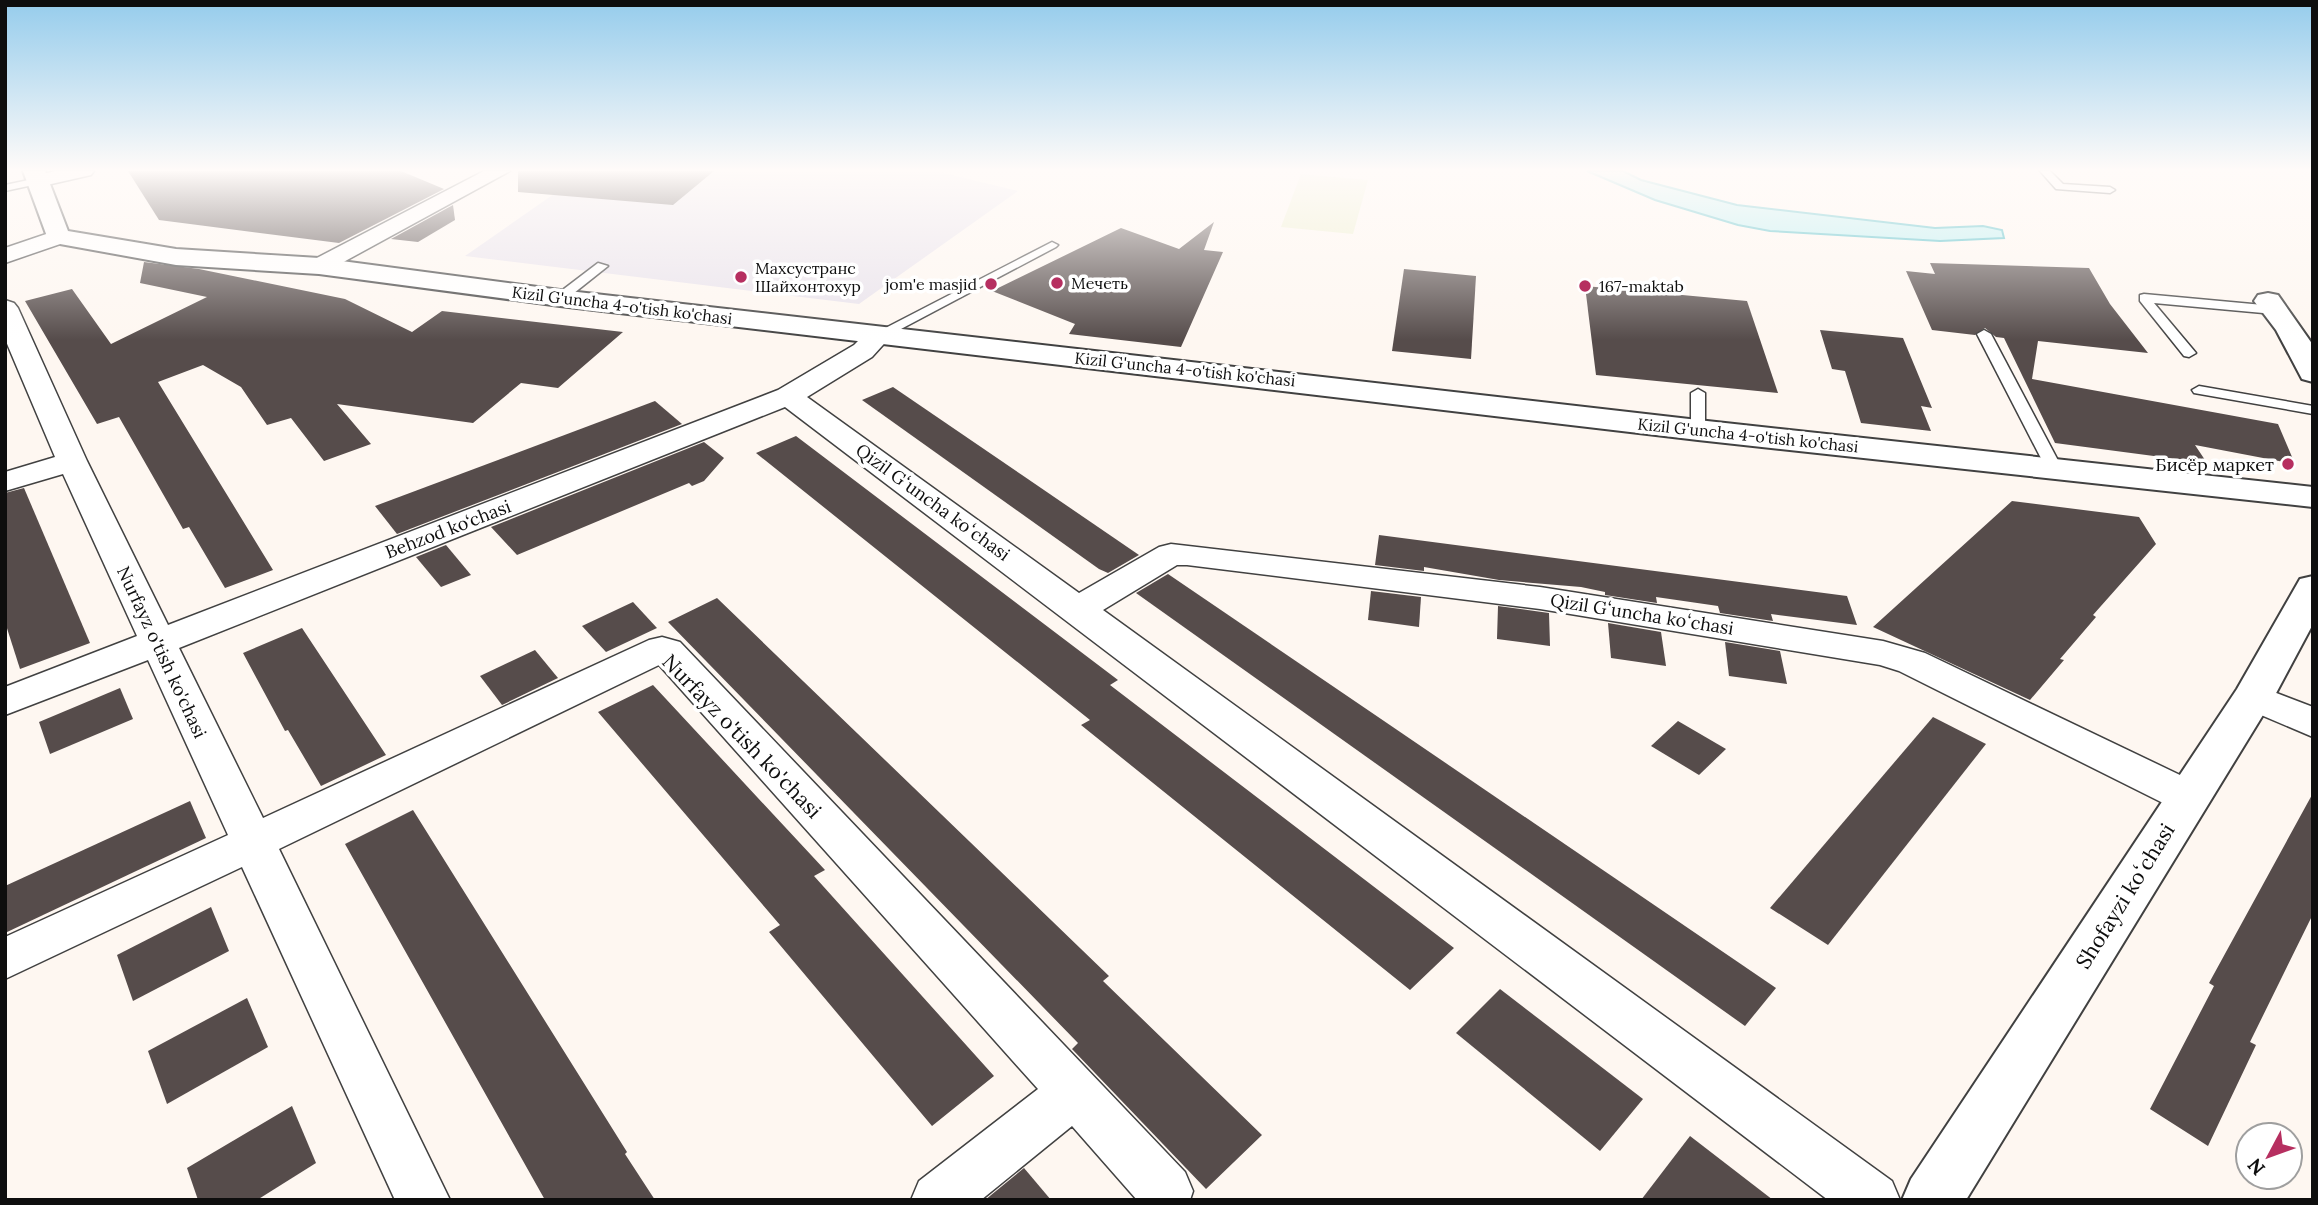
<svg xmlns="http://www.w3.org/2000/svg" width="2318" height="1205" font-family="Lora,serif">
  <rect width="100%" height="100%" fill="#fef7f1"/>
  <!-- industrial -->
  <polygon fill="#e9e3ec" points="587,171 935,171 1018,191 859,304 465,256"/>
  <!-- pitch -->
  <polygon fill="#edefcd" points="1301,174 1368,180 1353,234 1281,227"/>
  <!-- water -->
  <polygon fill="#b8eff2" stroke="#44bac5" stroke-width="2" points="1587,171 1623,171 1641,180 1737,205 1935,228 1983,226 2002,230 2004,238 1940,241 1770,231 1738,225 1655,200"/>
  <!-- building -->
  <g fill="#564c4b">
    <polygon points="128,171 401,171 444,189 339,243 159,220"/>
    <polygon points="518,171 714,171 673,205 518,192"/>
    <polygon points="453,205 455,220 418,242 391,239"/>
    <polygon points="1214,222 1204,250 1223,252 1181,347 1069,334 1075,324 992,291 1121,228 1179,249"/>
    <polygon points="144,262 199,269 345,299 412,332 442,311 623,332 558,388 521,383 473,423 337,404 371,444 324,461 291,418 267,425 241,387 203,365 158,382 273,570 225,588 189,527 183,529 119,417 97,424 25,301 72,289 111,344 207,297 140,283"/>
    <polygon points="1930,263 2089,268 2110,304 2148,353 2038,341 2032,379 2278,424 2295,464 2195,445 2207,463 2055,443 2004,338 1996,337 1985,328 1975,335 1932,330 1906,271 1935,274"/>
    <polygon points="1404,269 1476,276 1471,359 1392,351"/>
    <polygon points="1585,286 1747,301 1778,393 1596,375"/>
    <polygon points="1820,330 1903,338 1932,408 1921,406 1931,431 1861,423 1845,371 1832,369"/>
    <polygon points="893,387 1022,475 1139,555 1108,573 1099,569 862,400"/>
    <polygon points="655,401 682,424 397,534 375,506"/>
    <polygon points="796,436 1118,680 1110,685 1454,948 1410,990 1081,725 1090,720 756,453"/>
    <polygon points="704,442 724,458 704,481 692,486 689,483 517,555 491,527"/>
    <polygon points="24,488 90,643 20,669 5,622 5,493"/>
    <polygon points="2012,501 2139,517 2156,544 2093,615 2096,617 2060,659 2064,660 2030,700 1873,627"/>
    <polygon points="1379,535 1847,596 1857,625 1771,614 1773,621 1720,613 1718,606 1656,597 1657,603 1605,595 1605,592 1581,587 1499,580 1424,567 1424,571 1375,565"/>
    <polygon points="446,545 471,575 441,587 416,557"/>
    <polygon points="1168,574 1384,721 1776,988 1745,1026 1136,593"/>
    <polygon points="1371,591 1421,597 1419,627 1368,620"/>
    <polygon points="717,598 1109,976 1103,981 1262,1135 1206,1189 1072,1049 1078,1043 668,622"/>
    <polygon points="633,602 657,628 606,652 582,626"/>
    <polygon points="1498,606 1549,613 1550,646 1497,639"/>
    <polygon points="1608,623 1661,632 1666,666 1611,658"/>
    <polygon points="302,628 386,755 321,786 288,730 285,731 243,653"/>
    <polygon points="1725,642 1780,651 1787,684 1729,676"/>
    <polygon points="535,650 558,678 502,705 480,676"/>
    <polygon points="653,685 825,870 814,876 994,1076 932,1126 769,932 780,925 598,712"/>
    <polygon points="120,688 133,719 50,754 39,722"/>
    <polygon points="1933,717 1986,744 1828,945 1770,908"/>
    <polygon points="1678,721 1726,749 1699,775 1651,746"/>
    <polygon points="2313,793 2313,914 2250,1042 2256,1045 2208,1146 2150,1109 2214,986 2209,983"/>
    <polygon points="190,801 206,838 5,933 5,886"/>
    <polygon points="413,810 627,1152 625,1154 655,1200 545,1200 345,844"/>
    <polygon points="211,907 229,951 133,1001 117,955"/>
    <polygon points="1500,989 1643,1099 1600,1151 1456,1033"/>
    <polygon points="247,998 268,1047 167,1104 148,1051"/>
    <polygon points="292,1106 316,1163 257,1200 198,1200 187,1168"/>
    <polygon points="1690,1136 1773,1200 1641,1200"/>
    <polygon points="1024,1168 1051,1200 985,1200"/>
  </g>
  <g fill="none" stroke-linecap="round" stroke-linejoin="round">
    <defs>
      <g id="service">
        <polygon points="2040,171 2050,171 2063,184 2110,187 2115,190 2110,193 2056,189"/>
        <polygon points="38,178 42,179 42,183 5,191 5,185"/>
        <polygon points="1052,242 1058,245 1056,247 884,338 879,339 872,335"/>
        <polygon points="598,263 608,266 564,301 556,301 556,295"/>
        <polygon points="2144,294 2274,306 2280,310 2274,314 2154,303 2196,353 2189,357 2184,356 2140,301 2140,295"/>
        <polygon points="1984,330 1991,334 2062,468 2059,471 2054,473 2046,468 1977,334"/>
        <polygon points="2199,386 2313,406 2313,414 2194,393 2192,390"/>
        <polygon points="1698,389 1705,393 1705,430 1698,434 1691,430 1691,393"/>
      </g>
      <g id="minor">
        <polygon points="55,171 94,171 91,175 38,187 27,181 31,177"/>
        <polygon points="484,171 510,171 327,271 311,271 307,266 311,261"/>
        <polygon points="58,230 66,232 69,237 66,242 5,263 5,248"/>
        <polygon points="5,300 14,303 18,308 87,461 168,625 778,390 854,345 870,329 888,329 892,335 872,357 807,397 1079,593 1159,547 1171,544 1540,587 1883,641 1925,653 2203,786 2209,797 2203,808 2188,813 2173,808 1899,671 1880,665 1540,609 1187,565 1177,565 1103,610 1892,1181 1900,1200 1828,1200 785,407 179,648 263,818 649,640 662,637 680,642 1185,1172 1193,1191 1190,1200 1137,1200 1072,1126 981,1200 911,1200 919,1181 1038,1089 659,665 279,849 450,1200 395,1200 242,867 5,979 5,937 228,835 148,660 5,715 5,687 137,636 63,474 5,491 5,472 55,457 5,339"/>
        <polygon points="2253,684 2313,707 2313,737 2240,706 2234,697 2240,688"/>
      </g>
      <g id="tertiary">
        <polygon points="23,171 45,171 68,231 176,249 319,258 560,290 1698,420 2313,487 2313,507 1698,440 560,306 319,274 176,265 49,242"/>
        <polygon points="2268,293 2278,295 2313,345 2313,382 2302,379 2276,330 2254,301 2258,295"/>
        <polygon points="2313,576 2313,624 2274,697 1966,1200 1902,1200 1911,1179 2237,689 2300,579"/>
      </g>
    </defs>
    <!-- service casing -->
    <use href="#service" stroke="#414141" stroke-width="3"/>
    <!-- minor casing -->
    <use href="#minor" stroke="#414141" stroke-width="3"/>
    <!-- tertiary casing -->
    <use href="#tertiary" stroke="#414141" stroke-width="4"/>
    <!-- service -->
    <use href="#service" fill="#fff" fill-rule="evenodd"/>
    <!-- minor -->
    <use href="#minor" fill="#fff" fill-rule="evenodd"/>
    <!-- tertiary -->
    <use href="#tertiary" fill="#fff" fill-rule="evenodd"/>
  </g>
  <!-- sky -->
  <linearGradient id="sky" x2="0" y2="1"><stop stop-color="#95ccec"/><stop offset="0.5" stop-color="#fffbf9"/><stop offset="1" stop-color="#fffbf9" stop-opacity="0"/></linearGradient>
  <rect width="2318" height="340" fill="url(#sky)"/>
  <!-- markers -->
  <g fill="#b62f60" stroke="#fff" stroke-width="2.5">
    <circle cx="741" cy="277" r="7"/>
    <circle cx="1057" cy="283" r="7"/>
    <circle cx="991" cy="284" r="7"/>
    <circle cx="1585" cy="286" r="7"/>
    <circle cx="2288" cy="464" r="7"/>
  </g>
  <g text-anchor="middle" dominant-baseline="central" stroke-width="7" stroke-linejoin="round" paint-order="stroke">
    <!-- far-poi labels -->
    <g font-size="16" fill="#0e0e0e" stroke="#fff" text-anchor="start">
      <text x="755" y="268">Махсустранс<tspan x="755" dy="18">Шайхонтохур</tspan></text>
      <text x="1071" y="283">Мечеть</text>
      <text x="977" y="284" text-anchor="end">jom'e masjid</text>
      <text x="1599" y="286">167-maktab</text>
    </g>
    <!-- far-street labels -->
    <g font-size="16" fill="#0e0e0e" stroke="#fff">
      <text transform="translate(622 305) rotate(7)">Kizil G'uncha 4-o'tish ko'chasi</text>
      <text transform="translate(1185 369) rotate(6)">Kizil G'uncha 4-o'tish ko'chasi</text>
      <text transform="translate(1748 435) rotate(6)">Kizil G'uncha 4-o'tish ko'chasi</text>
    </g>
    <!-- poi labels -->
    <g font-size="18" fill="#0e0e0e" stroke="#fff" text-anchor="end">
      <text x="2274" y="464">Бисёр маркет</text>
    </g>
    <!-- street labels -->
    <g font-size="18" fill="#0e0e0e" stroke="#fff">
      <text transform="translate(933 502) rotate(36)">Qizil Gʻuncha koʻchasi</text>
      <text transform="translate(448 529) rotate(-21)">Behzod ko‘chasi</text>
      <text transform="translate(1642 614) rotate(9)">Qizil Gʻuncha koʻchasi</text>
      <text transform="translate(162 652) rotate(65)">Nurfayz o'tish ko'chasi</text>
    </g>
    <!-- near-street labels -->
    <g font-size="21" fill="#0e0e0e" stroke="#fff">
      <text transform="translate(742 736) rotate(46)">Nurfayz o'tish ko'chasi</text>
      <text transform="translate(2125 896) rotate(-58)">Shofayzi koʻchasi</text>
    </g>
  </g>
  <!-- border -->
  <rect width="2318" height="1205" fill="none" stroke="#0e0e0e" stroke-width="14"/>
  <!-- north arrow -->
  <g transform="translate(2269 1156) rotate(229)"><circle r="33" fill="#ffffff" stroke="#9f9f9f" stroke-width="2"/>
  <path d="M0-5L12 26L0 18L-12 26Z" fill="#b62f60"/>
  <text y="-10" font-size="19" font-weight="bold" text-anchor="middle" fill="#0e0e0e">N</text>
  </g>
</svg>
